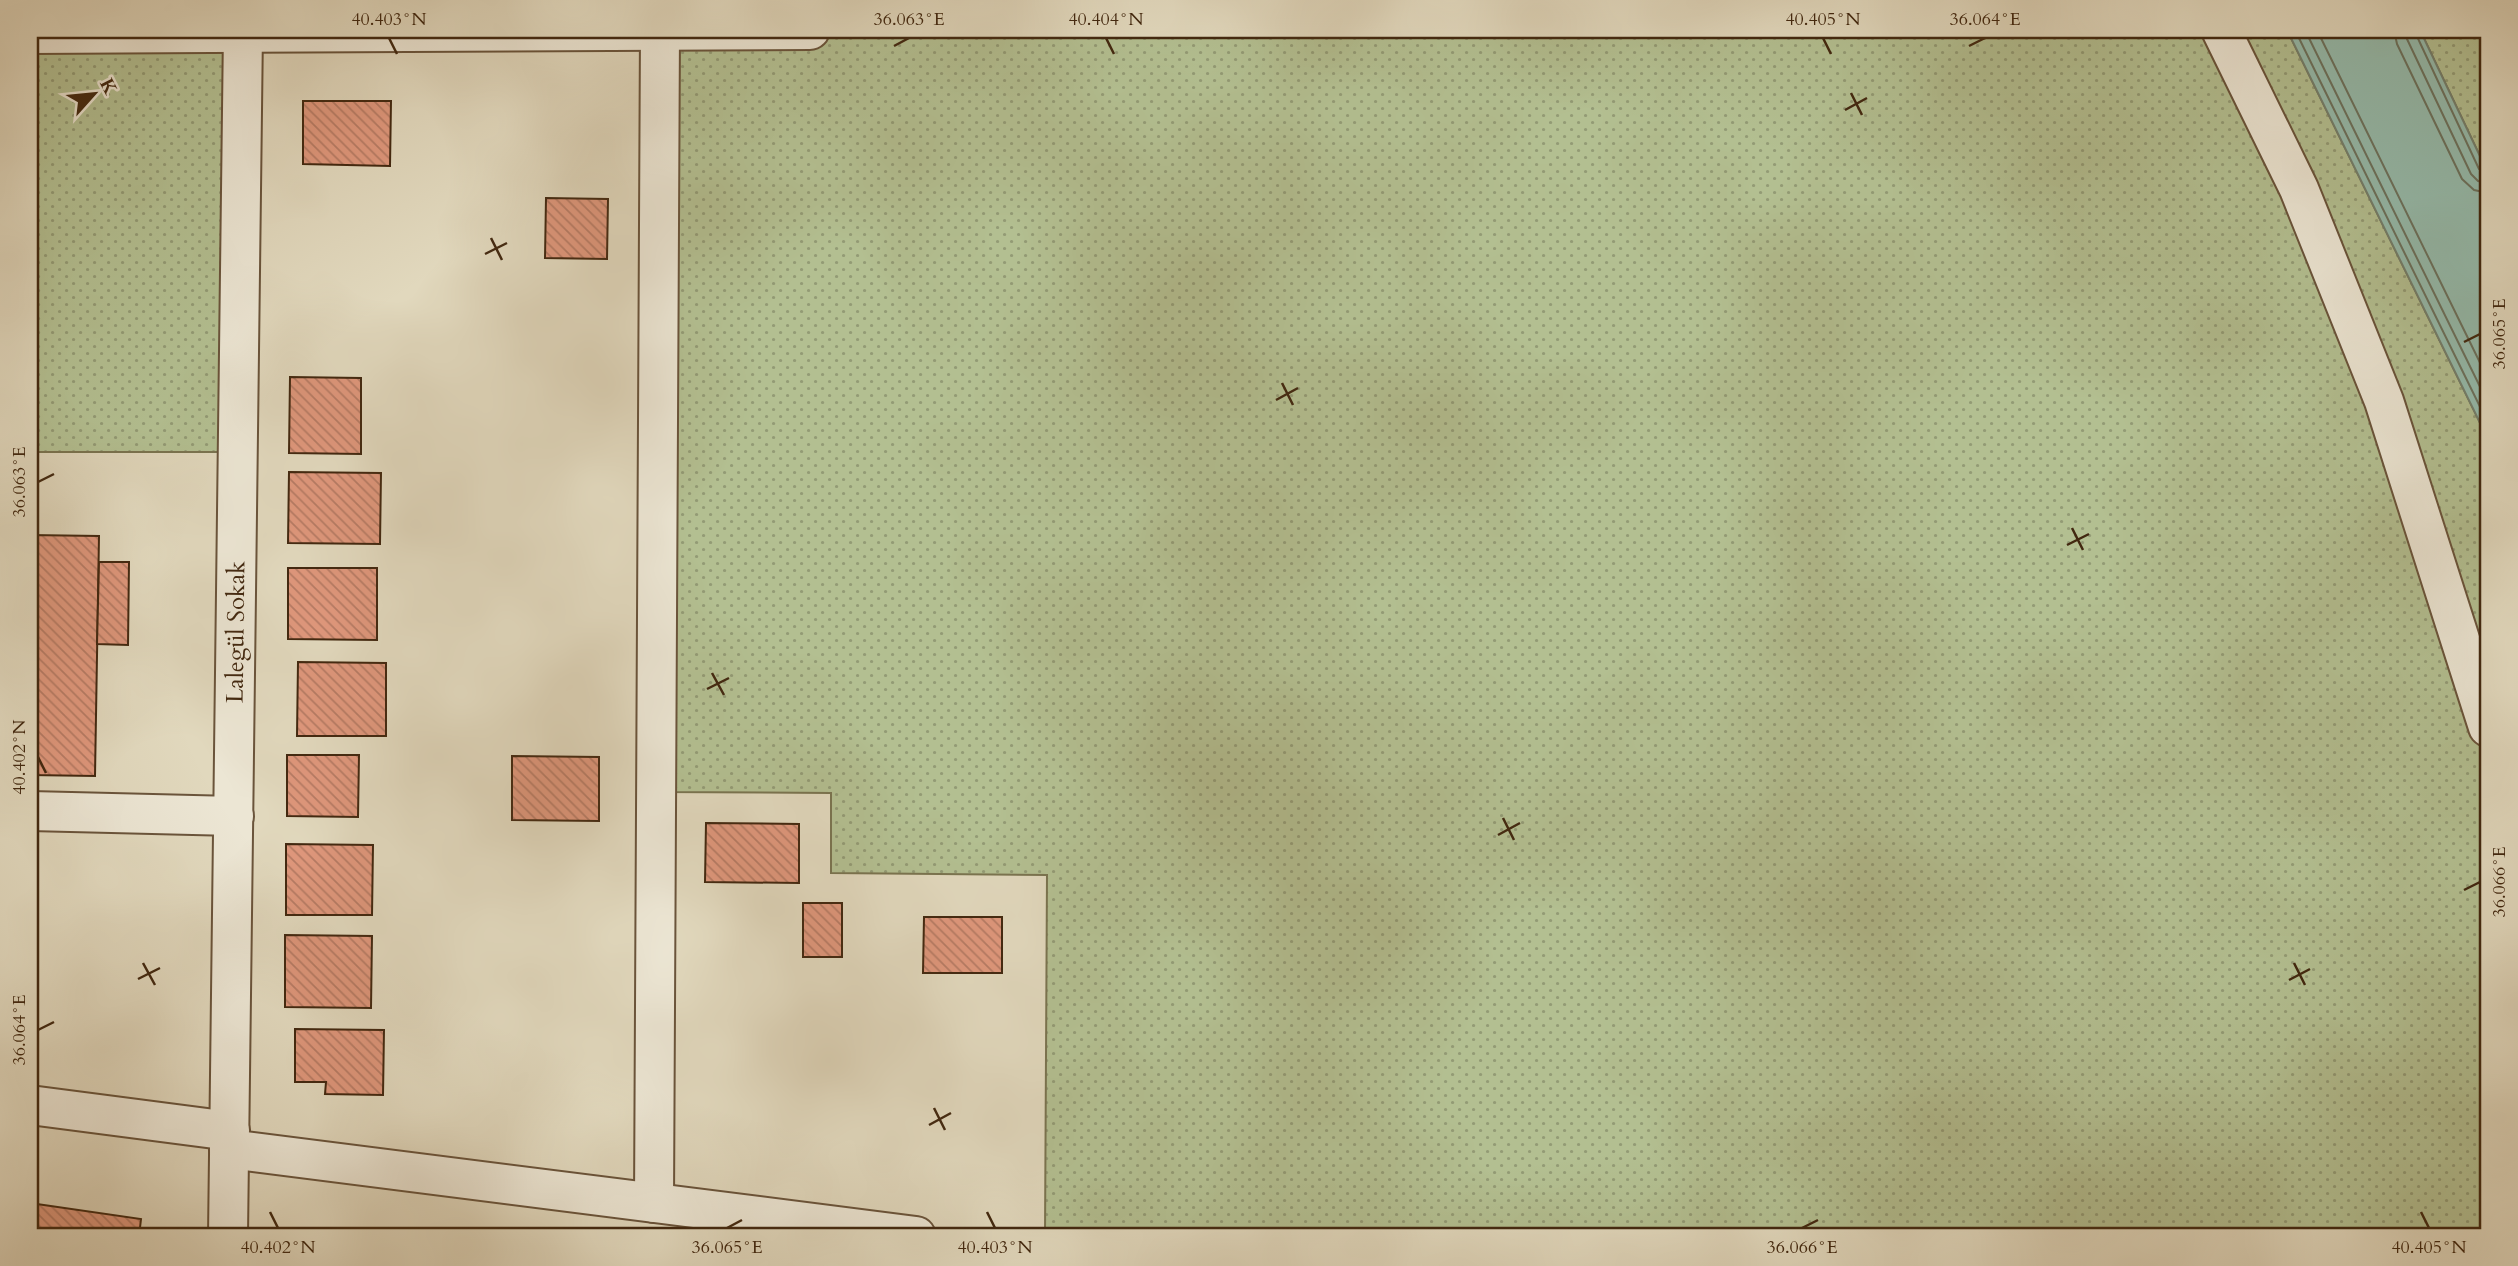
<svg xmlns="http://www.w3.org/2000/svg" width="2518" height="1266" font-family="Cardo,serif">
  <defs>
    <pattern id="green-dots" width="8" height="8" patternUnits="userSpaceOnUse" patternTransform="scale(1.75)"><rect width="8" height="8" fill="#b3bf91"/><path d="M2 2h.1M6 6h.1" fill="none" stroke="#939b75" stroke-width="1.8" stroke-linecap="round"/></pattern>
    <pattern id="building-back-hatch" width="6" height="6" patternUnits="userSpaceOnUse" patternTransform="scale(1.75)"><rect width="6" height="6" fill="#df977c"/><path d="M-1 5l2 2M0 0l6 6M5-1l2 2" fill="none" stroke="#b67b64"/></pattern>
  </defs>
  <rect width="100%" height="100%" fill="#e1d8bd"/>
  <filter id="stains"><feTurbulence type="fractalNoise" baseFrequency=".00286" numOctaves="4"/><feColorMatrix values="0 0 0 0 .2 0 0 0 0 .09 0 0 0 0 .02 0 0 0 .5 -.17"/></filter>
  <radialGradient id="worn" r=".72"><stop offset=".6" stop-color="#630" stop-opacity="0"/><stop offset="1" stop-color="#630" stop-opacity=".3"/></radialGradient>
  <!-- green -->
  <g fill="url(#green-dots)" stroke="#7a7450" stroke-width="2">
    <polygon points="30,30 2287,30 2488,439 2488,1236 1045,1236 1047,875 831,873 831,793 656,792 660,32 243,34 238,452 30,452"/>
    <polygon points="2420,30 2488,30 2488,173"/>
  </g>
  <!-- water -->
  <polygon fill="#95bbac" stroke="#74806e" stroke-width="2" points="2287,30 2420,30 2488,173 2488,439"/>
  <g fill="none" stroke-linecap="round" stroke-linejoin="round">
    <!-- shore -->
    <g stroke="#6c725e" stroke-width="2">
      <polyline points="2295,30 2488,423"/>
      <polyline points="2305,30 2488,403"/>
      <polyline points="2317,30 2488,379"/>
      <polyline points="2394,30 2397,44 2462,179 2474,190 2488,193"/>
      <polyline points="2405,30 2407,39 2471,174 2478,181 2488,183"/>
      <polyline points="2414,30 2479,169 2488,174"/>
    </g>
  </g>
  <!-- building -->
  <g fill="url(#building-back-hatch)" stroke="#422810" stroke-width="2">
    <polygon points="303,101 391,101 390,166 303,164"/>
    <polygon points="546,198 608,199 607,259 545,258"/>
    <polygon points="290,377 361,378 361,454 289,453"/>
    <polygon points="289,472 381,473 380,544 288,543"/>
    <polygon points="30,535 99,536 95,776 30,775"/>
    <polygon points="99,562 129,562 128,645 97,644"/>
    <polygon points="288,568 377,568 377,640 288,639"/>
    <polygon points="298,662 386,663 386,736 297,736"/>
    <polygon points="287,755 359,755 358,817 287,816"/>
    <polygon points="512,756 599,757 599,821 512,820"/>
    <polygon points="706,823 799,824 799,883 705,882"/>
    <polygon points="286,844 373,845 372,915 286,915"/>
    <rect x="803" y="903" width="39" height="54"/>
    <polygon points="924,917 1002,917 1002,973 923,973"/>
    <polygon points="285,935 372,936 371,1008 285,1007"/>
    <polygon points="295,1029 384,1030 383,1095 325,1094 326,1082 295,1082"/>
    <polygon points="30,1203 141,1219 139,1236 30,1236"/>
  </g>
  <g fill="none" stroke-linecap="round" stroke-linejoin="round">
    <defs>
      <g id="minor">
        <polyline points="2221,30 2299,189 2384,401 2488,727"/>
        <polyline points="30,34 810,30"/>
        <polyline points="30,811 234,816"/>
        <polyline points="30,1105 230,1131"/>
        <polyline points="229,1149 916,1236"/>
        <polyline points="654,1203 660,30"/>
        <path id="s1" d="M 228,1236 L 243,30"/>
      </g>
    </defs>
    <!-- minor casing -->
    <use href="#minor" stroke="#6a543b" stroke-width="42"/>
    <!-- minor -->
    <use href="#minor" stroke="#ece6d4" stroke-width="38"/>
  </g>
  <!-- ticks -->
  <path fill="none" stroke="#422810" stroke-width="2.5" d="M 389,38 L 397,54M 1106,38 L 1114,54M 1823,38 L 1831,54M 894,46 L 909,38M 1969,46 L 1985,38M 1851,93 L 1862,115M 1845,110 L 1867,98M 491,238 L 502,260M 485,254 L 507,243M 2464,342 L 2480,334M 1282,383 L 1293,405M 1276,400 L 1298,388M 38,482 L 54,474M 2072,528 L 2083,550M 2067,545 L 2089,534M 712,673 L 724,695M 707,689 L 729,678M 38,757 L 46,773M 1503,818 L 1514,840M 1498,835 L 1520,823M 2464,890 L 2480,882M 143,963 L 155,985M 2294,963 L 2305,985M 138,979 L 160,968M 2289,980 L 2310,969M 38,1030 L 54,1022M 934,1108 L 945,1130M 929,1125 L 951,1113M 270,1212 L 278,1228M 987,1212 L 995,1228M 2421,1212 L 2429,1228M 727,1228 L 742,1220M 1802,1228 L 1818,1220"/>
  <g text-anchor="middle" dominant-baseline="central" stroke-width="6" stroke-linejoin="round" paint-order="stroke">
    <!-- street labels -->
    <g font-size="24" fill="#422810" stroke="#ece6d4">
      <text stroke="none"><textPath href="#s1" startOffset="604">Lalegül Sokak</textPath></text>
    </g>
  </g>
  <!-- margin -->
  <rect width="2518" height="1266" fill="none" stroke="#e1d8bd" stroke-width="77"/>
  <!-- north arrow -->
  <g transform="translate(94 94) rotate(63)" stroke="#ece6d4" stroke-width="5" paint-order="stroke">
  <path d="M0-5L12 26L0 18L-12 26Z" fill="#422810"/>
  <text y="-10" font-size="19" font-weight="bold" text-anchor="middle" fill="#422810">K</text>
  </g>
  <rect x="38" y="38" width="2442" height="1190" fill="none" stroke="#422810" stroke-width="2.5"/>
  <g font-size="18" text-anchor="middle" fill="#422810">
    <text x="389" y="25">40.403°N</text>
    <text x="909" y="25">36.063°E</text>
    <text x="1106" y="25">40.404°N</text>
    <text x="1823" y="25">40.405°N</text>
    <text x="1985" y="25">36.064°E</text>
    <text transform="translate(2499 334) rotate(-90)" y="6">36.065°E</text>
    <text transform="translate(19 482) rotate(-90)" y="6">36.063°E</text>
    <text transform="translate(19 757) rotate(-90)" y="6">40.402°N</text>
    <text transform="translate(2499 882) rotate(-90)" y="6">36.066°E</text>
    <text transform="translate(19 1030) rotate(-90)" y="6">36.064°E</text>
    <text x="278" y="1253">40.402°N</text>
    <text x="727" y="1253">36.065°E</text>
    <text x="995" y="1253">40.403°N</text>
    <text x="1802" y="1253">36.066°E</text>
    <text x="2429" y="1253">40.405°N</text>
  </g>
  <rect width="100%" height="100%" filter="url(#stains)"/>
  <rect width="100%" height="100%" fill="url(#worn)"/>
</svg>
